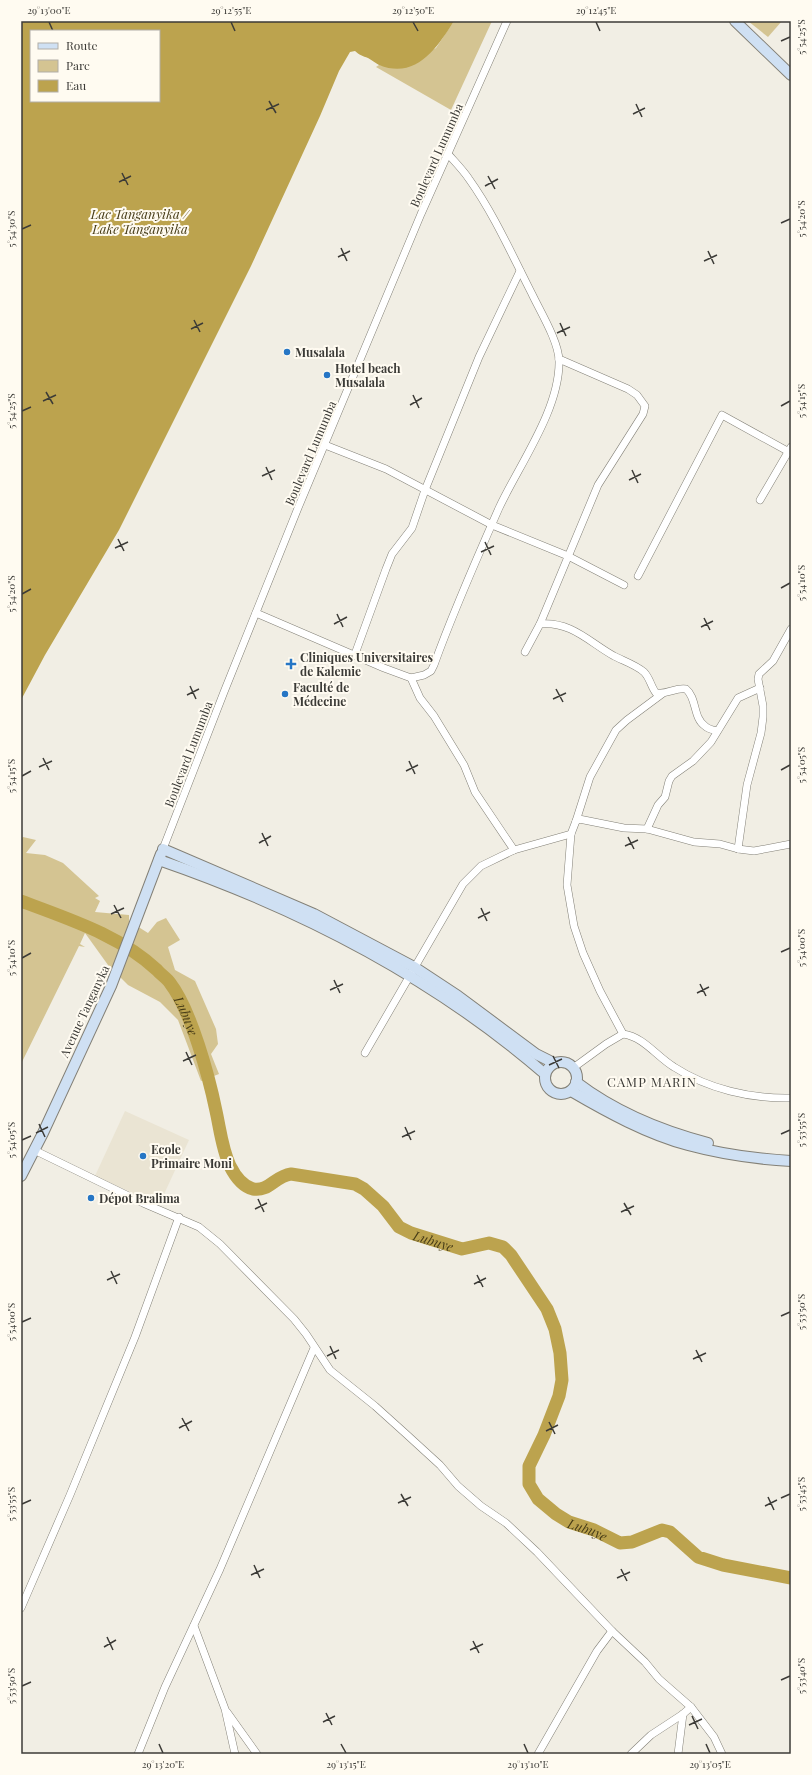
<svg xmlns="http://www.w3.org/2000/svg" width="812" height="1775" font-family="'Playfair Display',serif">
  <rect width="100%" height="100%" fill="#f1eee4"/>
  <!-- built -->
  <polygon fill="#eae4d3" points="125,1111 189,1140 159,1205 95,1176"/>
  <!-- green -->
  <g fill="#d4c492">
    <polygon points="454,21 492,21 451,110 376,67 379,65 401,68 436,48"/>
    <polygon points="748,21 782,21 768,37"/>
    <polygon points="23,837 36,840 26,853 45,855 63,863 99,896 95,898 100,901 95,912 129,915 129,921 148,933 157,922 166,918 180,940 168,947 175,970 195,981 216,1029 218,1044 211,1054 219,1074 201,1081 178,1020 160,1002 128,985 108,965 85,933 80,944 85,947 79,946 21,1064 21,839"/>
  </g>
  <!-- water -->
  <path fill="#bca34e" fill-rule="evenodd" d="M 21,21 L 454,21 C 437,48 416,80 379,65 C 375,63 372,60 368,58 C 363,56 359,55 355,51 L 350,52 L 339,71 L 320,116 L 251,266 L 119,530 L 45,655 L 21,700 ZM 31,31 L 159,31 L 159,101 L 31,101 Z"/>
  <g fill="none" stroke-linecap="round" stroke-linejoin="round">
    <!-- river -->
    <path stroke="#bca34e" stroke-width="13" id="s1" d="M 21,901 C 68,919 120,935 157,970 C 161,975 167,978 170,983 C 191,1010 209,1077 216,1111 C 220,1129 222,1149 230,1166 C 235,1176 242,1186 253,1189 C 269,1192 275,1176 291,1174 L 355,1184 L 364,1189 L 383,1206 L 399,1227 L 411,1233 L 462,1249 L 489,1243 L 503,1247 L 511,1255 L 547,1309 L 555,1329 L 560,1353 L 562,1380 L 559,1396 L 544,1435 L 529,1466 L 529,1484 L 538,1499 L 556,1514 L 569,1522 L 594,1530 L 620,1543 L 632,1542 L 662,1530 L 670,1532 L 698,1557 L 723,1565 L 791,1578"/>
    <defs>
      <g id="street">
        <polyline points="325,445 386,469 492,525 568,556 624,585"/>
        <polyline points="760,500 791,447"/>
        <polyline points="638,576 722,415 791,453"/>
        <path d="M 256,613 L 384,668 L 411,678 L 424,675 L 431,671 L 434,665 C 453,612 476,560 499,508 C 519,465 560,409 559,361 C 559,342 540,311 532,294 C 512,255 494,214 469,179 C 463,170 455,162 448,154"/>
        <polyline points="540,624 598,485 643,414 645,406 637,395 628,389 559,359"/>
        <path d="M 525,652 L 540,624 C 571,621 589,642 614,656 C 624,661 636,665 644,672 C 650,678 651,687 656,693 C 667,695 676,687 686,689 C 697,698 693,718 705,726 C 708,729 713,730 717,731"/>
        <polyline points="355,654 386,569 392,554 412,528 425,490 479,357 520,271"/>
        <polyline points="411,678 420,698 434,716 464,765 475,792 514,850"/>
        <polyline points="576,821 590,777 616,730 627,720 662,694"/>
        <polyline points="647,829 658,805 665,797 669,781 672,776 693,761 711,742 738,698 760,688"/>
        <polyline points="738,849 747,785 761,733 763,717 763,706 758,679 759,674 773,661 791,629"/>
        <polyline points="161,854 224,692 298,508 421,214 507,21"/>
        <polyline points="623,1034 600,991 583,953 574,926 567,885 571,834 576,821 579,819 624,828 647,829 694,842 720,844 738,849 754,851 791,844"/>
        <polyline points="365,1053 463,884 481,866 514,850 571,834"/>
        <path d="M 573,1068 L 606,1044 L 623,1034 C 644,1037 656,1056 674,1067 C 708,1089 751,1099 791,1098"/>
        <polyline points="34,1150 143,1203 199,1227 220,1244 294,1319 306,1334 330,1370 375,1406 405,1433 440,1465 458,1486 481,1506 506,1523 537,1552 612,1631 645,1662 659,1679 691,1707 714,1737 722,1754"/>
        <polyline points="21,1608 70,1495 135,1337 179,1217"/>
        <polyline points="194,1626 225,1709 235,1754"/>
        <polyline points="227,1712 257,1754"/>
        <polyline points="138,1754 165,1687 220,1569 314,1348"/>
        <polyline points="538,1754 597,1651 612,1631"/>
        <polyline points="631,1754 651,1735 683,1714 691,1707"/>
        <polyline points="678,1754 683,1714"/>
      </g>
      <g id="secondary">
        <polyline points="735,21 791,75"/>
        <polyline points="163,849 314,914 414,967 458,996 536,1054 554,1063"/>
        <path d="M 159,860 C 298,908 433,977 545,1074"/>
        <circle cx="561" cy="1078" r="16"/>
        <path d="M 576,1082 C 614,1111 662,1131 708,1143"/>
        <path d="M 571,1091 C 607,1112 647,1134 688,1145 C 721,1154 756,1159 791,1161"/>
        <polyline points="21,1176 43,1133 111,986 161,854"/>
      </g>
    </defs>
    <!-- street casing -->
    <use href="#street" stroke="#838077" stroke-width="8"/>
    <!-- secondary casing -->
    <use href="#secondary" stroke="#838077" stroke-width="12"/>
    <!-- street -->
    <use href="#street" stroke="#fff" stroke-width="7"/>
    <!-- secondary -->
    <use href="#secondary" stroke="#cfe0f3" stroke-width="10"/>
  </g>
  <!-- ticks -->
  <path fill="none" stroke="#3c3b37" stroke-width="1.5" d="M 49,22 L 53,31M 231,22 L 235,31M 413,22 L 418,31M 596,22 L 600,31M 781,41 L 790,37M 269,101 L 276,113M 636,104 L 642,117M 266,110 L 279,104M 633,114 L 645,108M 122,173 L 128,185M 488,176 L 495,189M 119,182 L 131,176M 485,186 L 498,179M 781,223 L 790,219M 22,229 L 31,225M 341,248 L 347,261M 708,251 L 714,264M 338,257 L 350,251M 704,261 L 717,255M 194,320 L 200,332M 560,323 L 566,336M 191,329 L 203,323M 557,333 L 570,327M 46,392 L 53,404M 413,395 L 419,408M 43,401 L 56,395M 410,405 L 422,398M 781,406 L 790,401M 22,411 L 31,407M 266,467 L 272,480M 632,470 L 638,483M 262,476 L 275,470M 629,480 L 641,474M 118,539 L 124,551M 485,542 L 491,555M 115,548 L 128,542M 481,552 L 494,546M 781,588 L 790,583M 22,594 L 31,589M 337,614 L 343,627M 704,618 L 710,630M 334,624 L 347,617M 701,627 L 713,621M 190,686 L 196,699M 556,689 L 563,702M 187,695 L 199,689M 553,699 L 566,693M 43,758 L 49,770M 409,761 L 415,774M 39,767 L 52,761M 781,770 L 790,765M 406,771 L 418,765M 22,776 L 31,771M 262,833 L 268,846M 628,837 L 634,849M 259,843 L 271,836M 625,846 L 638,840M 114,905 L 121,918M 481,908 L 487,921M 111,914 L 124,908M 478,918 L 490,912M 781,952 L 790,948M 22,958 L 31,953M 334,980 L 340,993M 700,984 L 706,996M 330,990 L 343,984M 697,993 L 709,987M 186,1052 L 192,1065M 553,1056 L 559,1068M 183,1061 L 196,1055M 549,1065 L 562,1059M 39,1124 L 45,1137M 405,1127 L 411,1140M 36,1133 L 48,1127M 781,1134 L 790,1130M 402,1137 L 415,1131M 22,1140 L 31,1136M 258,1199 L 264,1212M 624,1203 L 631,1215M 255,1209 L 267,1203M 621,1212 L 634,1206M 111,1271 L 117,1284M 477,1275 L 483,1287M 107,1280 L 120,1274M 474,1284 L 486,1278M 781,1316 L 790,1312M 22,1322 L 31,1318M 330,1346 L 336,1359M 696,1350 L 702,1362M 327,1356 L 339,1350M 693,1359 L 706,1353M 182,1418 L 189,1431M 549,1422 L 555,1434M 179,1428 L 192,1421M 546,1431 L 558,1425M 401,1494 L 408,1506M 768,1497 L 774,1510M 781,1498 L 790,1494M 398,1503 L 411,1497M 22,1504 L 31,1500M 765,1506 L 777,1500M 254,1565 L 260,1578M 621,1569 L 627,1581M 251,1575 L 264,1569M 617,1578 L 630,1572M 107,1637 L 113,1650M 473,1641 L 479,1653M 104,1647 L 116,1640M 470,1650 L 483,1644M 781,1680 L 790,1676M 22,1686 L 31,1682M 326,1713 L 332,1725M 692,1716 L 698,1729M 323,1722 L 335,1716M 689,1725 L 702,1719M 159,1744 L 163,1753M 341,1744 L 346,1753M 524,1744 L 528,1753M 706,1744 L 710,1753"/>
  <!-- markers -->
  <g fill="#2676c5" stroke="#fffbf1" stroke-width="1.5">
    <circle cx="287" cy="352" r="4"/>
    <circle cx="327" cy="375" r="4"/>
    <path d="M289 658h4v4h4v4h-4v4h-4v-4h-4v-4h4z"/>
    <circle cx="285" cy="694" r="4"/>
    <circle cx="143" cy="1156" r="4"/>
    <circle cx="91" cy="1198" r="4"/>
  </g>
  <g text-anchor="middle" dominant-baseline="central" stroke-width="4" stroke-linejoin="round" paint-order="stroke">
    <!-- street labels -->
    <g font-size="12" fill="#3c3b37" stroke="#fffbf1">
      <text transform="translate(436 155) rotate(-66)">Boulevard Lumumba</text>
      <text transform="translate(310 453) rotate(-67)">Boulevard Lumumba</text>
      <text transform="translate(188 754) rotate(-69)">Boulevard Lumumba</text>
      <text transform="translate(84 1011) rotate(-65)">Avenue Tanganyka</text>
    </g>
    <!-- poi labels -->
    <g font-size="12" font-weight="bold" fill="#3c3b37" stroke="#fffbf1" text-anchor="start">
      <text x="295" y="352">Musalala</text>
      <text x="335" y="368">Hotel beach<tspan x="335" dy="14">Musalala</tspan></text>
      <text x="300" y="657">Cliniques Universitaires<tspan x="300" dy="14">de Kalemie</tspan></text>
      <text x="293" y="687">Faculté de<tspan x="293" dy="14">Médecine</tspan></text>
      <text x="151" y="1149">Ecole<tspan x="151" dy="14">Primaire Moni</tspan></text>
      <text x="99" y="1198">Dépot Bralima</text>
    </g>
    <!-- water labels -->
    <g font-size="13" font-style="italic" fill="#473c17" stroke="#fffbf1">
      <text x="140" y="213">Lac Tanganyika /<tspan x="140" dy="15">Lake Tanganyika</tspan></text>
      <text stroke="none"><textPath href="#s1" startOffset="209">Lubuye</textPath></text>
      <text stroke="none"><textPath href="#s1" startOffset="605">Lubuye</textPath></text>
      <text stroke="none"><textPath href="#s1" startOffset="1013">Lubuye</textPath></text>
    </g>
    <!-- neighbourhood labels -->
    <g font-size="13" letter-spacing="1" fill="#3c3b37" stroke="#fffbf1">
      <text x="652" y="1081">CAMP MARIN</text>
    </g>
  </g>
  <!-- border -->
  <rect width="812" height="1775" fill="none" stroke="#fffbf1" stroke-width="44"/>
  <!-- legend -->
  <rect x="30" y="30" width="130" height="72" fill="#fffbf1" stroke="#b1aea7"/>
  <rect x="38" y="43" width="20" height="6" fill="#cfe0f3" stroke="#b1aea7"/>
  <text x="66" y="50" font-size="12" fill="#3c3b37">Route</text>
  <rect x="38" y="60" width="20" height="12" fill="#d4c492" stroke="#b1aea7"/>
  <text x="66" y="70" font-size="12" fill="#3c3b37">Parc</text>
  <rect x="38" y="80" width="20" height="12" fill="#bca34e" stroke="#b1aea7"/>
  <text x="66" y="90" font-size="12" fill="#3c3b37">Eau</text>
  <rect x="22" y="22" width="768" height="1731" fill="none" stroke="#3c3b37" stroke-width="1.5"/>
  <g font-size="10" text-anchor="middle" fill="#3c3b37">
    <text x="49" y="14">29°13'00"E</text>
    <text x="231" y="14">29°12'55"E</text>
    <text x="413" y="14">29°12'50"E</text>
    <text x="596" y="14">29°12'45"E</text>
    <text transform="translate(801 37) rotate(-90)" y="4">5°54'25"S</text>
    <text transform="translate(801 219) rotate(-90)" y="4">5°54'20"S</text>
    <text transform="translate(11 229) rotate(-90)" y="4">5°54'30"S</text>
    <text transform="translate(801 401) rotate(-90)" y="4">5°54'15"S</text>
    <text transform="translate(11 411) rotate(-90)" y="4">5°54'25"S</text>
    <text transform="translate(801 583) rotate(-90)" y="4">5°54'10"S</text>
    <text transform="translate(11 594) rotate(-90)" y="4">5°54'20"S</text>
    <text transform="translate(801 765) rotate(-90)" y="4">5°54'05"S</text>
    <text transform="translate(11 776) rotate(-90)" y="4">5°54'15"S</text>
    <text transform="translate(801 948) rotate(-90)" y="4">5°54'00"S</text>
    <text transform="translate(11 958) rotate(-90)" y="4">5°54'10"S</text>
    <text transform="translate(801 1130) rotate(-90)" y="4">5°53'55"S</text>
    <text transform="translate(11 1140) rotate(-90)" y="4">5°54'05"S</text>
    <text transform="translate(801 1312) rotate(-90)" y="4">5°53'50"S</text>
    <text transform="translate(11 1322) rotate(-90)" y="4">5°54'00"S</text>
    <text transform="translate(801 1494) rotate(-90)" y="4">5°53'45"S</text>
    <text transform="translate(11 1504) rotate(-90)" y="4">5°53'55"S</text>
    <text transform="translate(801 1676) rotate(-90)" y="4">5°53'40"S</text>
    <text transform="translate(11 1686) rotate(-90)" y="4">5°53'50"S</text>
    <text x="163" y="1768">29°13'20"E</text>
    <text x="346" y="1768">29°13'15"E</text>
    <text x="528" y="1768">29°13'10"E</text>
    <text x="710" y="1768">29°13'05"E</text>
  </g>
</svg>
